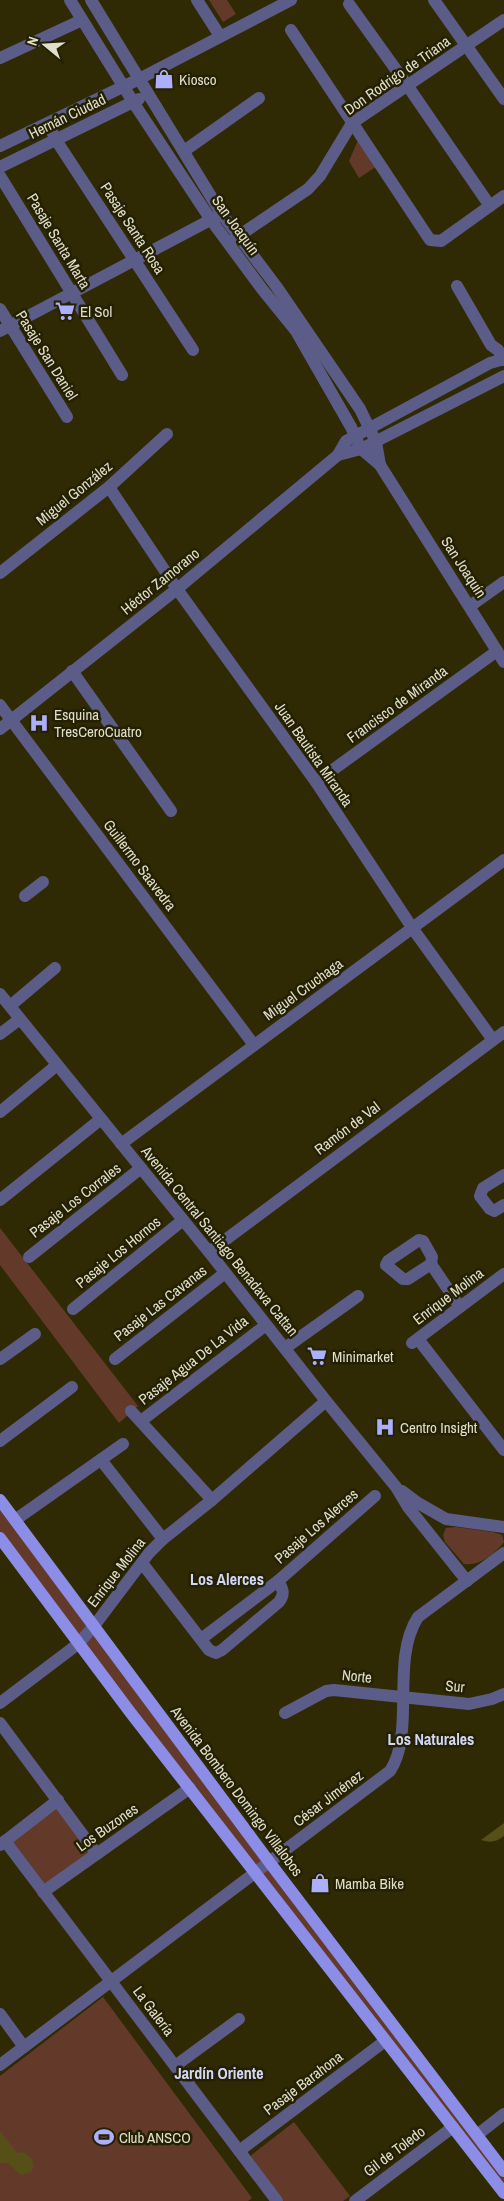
<svg xmlns="http://www.w3.org/2000/svg" width="504" height="2201" font-family="'Archivo Narrow',sans-serif">
  <rect width="100%" height="100%" fill="#2f2a03"/>
  <!-- green -->
  <g fill="#633a2a">
    <polygon points="209,0 227,0 236,14 223,22"/>
    <polygon points="359,138 377,166 359,178 349,161"/>
    <polygon points="0,1228 138,1406 119,1423 0,1265"/>
    <polygon points="0,1503 504,2174 504,2185 0,1537"/>
    <path d="M 456,1527 L 493,1532 L 502,1535 L 504,1542 C 494,1554 481,1566 464,1564 L 445,1542 L 443,1535 L 446,1528 Z"/>
    <polygon points="57,1805 92,1853 43,1887 9,1841"/>
    <polygon points="103,1997 252,2198 248,2201 0,2201 0,2076"/>
    <polygon points="294,2122 350,2196 343,2201 283,2201 249,2157"/>
  </g>
  <!-- water -->
  <g fill="#564f17">
    <path d="M 504,1823 L 504,1836 C 496,1842 491,1843 481,1840 Z"/>
    <polygon points="0,2131 17,2153 24,2152 32,2159 34,2166 31,2172 21,2175 8,2163 0,2163"/>
  </g>
  <g fill="none" stroke-linecap="round" stroke-linejoin="round">
    <!-- minor -->
    <g stroke="#5b5d88" stroke-width="12">
      <polyline points="70,0 135,105 211,220 262,289 296,331 351,427 361,449 380,465 504,662"/>
      <polyline points="91,0 221,213 276,286 360,409 376,442 380,465"/>
      <polyline points="197,0 220,36"/>
      <polyline points="434,0 504,99"/>
      <polyline points="349,4 407,85 490,206"/>
      <polyline points="291,30 430,240 441,241 504,196"/>
      <polyline points="0,58 82,20"/>
      <polyline points="48,123 56,140 193,350"/>
      <polyline points="0,146 139,79 291,0"/>
      <polyline points="184,151 259,98"/>
      <polyline points="0,167 139,99"/>
      <polyline points="0,176 122,375"/>
      <polyline points="234,239 308,189 320,176 352,123 504,20"/>
      <polyline points="457,286 491,345 498,350 504,360"/>
      <polyline points="0,309 67,417"/>
      <polyline points="0,331 216,217"/>
      <polyline points="338,455 361,449 504,376"/>
      <polyline points="109,487 177,589 316,782 413,929 493,1040"/>
      <polyline points="0,573 109,487 167,434"/>
      <polyline points="470,606 504,582"/>
      <polyline points="72,671 171,811"/>
      <polyline points="0,705 254,1045"/>
      <polyline points="0,729 177,589 338,455 346,441 490,363 504,359"/>
      <polyline points="316,782 497,651"/>
      <polyline points="25,896 43,882"/>
      <polyline points="0,994 209,1252 326,1401 396,1487 408,1507 467,1581"/>
      <polyline points="10,1006 55,968"/>
      <polyline points="0,1034 20,1019"/>
      <polyline points="0,1112 57,1065"/>
      <polyline points="121,1144 504,860"/>
      <polyline points="504,1175 483,1188 480,1196 490,1209 494,1211 504,1205"/>
      <polyline points="0,1200 101,1119"/>
      <polygon points="419,1240 423,1241 432,1257 431,1264 408,1279 403,1279 386,1265 388,1261"/>
      <polyline points="209,1252 504,1032"/>
      <polyline points="29,1257 141,1168"/>
      <polyline points="431,1264 460,1307"/>
      <polyline points="73,1309 183,1220"/>
      <polyline points="418,1339 504,1450"/>
      <polyline points="412,1343 504,1274"/>
      <polyline points="285,1348 358,1296"/>
      <polyline points="0,1359 35,1334"/>
      <polyline points="115,1359 225,1273"/>
      <polyline points="131,1411 212,1500"/>
      <polyline points="141,1421 266,1325"/>
      <polyline points="0,1441 72,1387"/>
      <polyline points="101,1460 163,1539"/>
      <polyline points="402,1491 418,1503 446,1519 504,1527"/>
      <polyline points="15,1520 123,1444"/>
      <path d="M 142,1563 L 209,1650 L 216,1653 L 222,1650 L 279,1602 C 285,1594 283,1589 278,1581 L 375,1496"/>
      <polyline points="201,1639 278,1581"/>
      <polyline points="0,1703 78,1644 94,1626 149,1553 163,1539 212,1500 326,1401"/>
      <polyline points="285,1713 326,1691 334,1690 469,1704 492,1699 504,1694"/>
      <polyline points="0,1723 97,1854"/>
      <polyline points="5,1841 277,2201"/>
      <polyline points="0,1845 58,1800"/>
      <polyline points="43,1892 190,1788"/>
      <polyline points="0,2014 24,2047"/>
      <path d="M 0,2065 L 390,1771 C 416,1732 390,1660 418,1617 L 504,1553"/>
      <polyline points="175,2066 239,2019"/>
      <polyline points="477,2135 504,2114"/>
      <polyline points="239,2151 385,2041"/>
      <polyline points="355,2201 453,2127"/>
    </g>
    <!-- major -->
    <g stroke="#8c8de7" stroke-width="12">
      <polyline points="0,1500 270,1863 504,2171"/>
      <polyline points="0,1538 130,1712 504,2193"/>
    </g>
  </g>
  <!-- icons -->
  <defs>
    <symbol id="shop-bare" viewBox="-9 -9 18 18"><path d="M-5-2.5h2.3a2.7 3.5 0 0 1 5.4 0H5L5.5 6h-11ZM-1.5-2.5h3a1.5 2.3 0 0 0-3 0Z" fill="#acaffb" stroke="#242004" stroke-width="2.5" paint-order="stroke"/></symbol>
    <symbol id="supermarket-bare" viewBox="-9 -9 18 18"><path d="M-6-5.5h2.5l.6 2H6L4.5 2H-2.5L-4.4-4H-6ZM-1.5 3.2a1.3 1.3 0 1 0 .1 0ZM3 3.2a1.3 1.3 0 1 0 .1 0Z" fill="#acaffb" stroke="#242004" stroke-width="2.5" paint-order="stroke"/></symbol>
    <symbol id="hospital-bare" viewBox="-9 -9 18 18"><path d="M-5-5h3v3.5h4V-5h3V5h-3V1.5h-4V5h-3Z" fill="#acaffb" stroke="#242004" stroke-width="2.5" paint-order="stroke"/></symbol>
    <symbol id="stadium-bare" viewBox="-9 -9 18 18"><path d="M0-5a6.5 5 0 1 0 0 10a6.5 5 0 1 0 0-10ZM-3.5-1.8h7v3.6h-7Z" fill="#acaffb" stroke="#242004" stroke-width="2.5" paint-order="stroke"/></symbol>
  </defs>
  <g fill-rule="evenodd">
    <use href="#shop-bare" x="150" y="65" width="28" height="28"/>
    <use href="#supermarket-bare" x="51" y="297" width="28" height="28"/>
    <use href="#hospital-bare" x="25" y="709" width="28" height="28"/>
    <use href="#supermarket-bare" x="303" y="1342" width="28" height="28"/>
    <use href="#hospital-bare" x="371" y="1413" width="28" height="28"/>
    <use href="#shop-bare" x="306" y="1869" width="28" height="28"/>
    <use href="#stadium-bare" x="90" y="2123" width="28" height="28"/>
  </g>
  <g text-anchor="middle" dominant-baseline="central" stroke-width="5" stroke-linejoin="round" paint-order="stroke">
    <!-- street labels -->
    <g font-size="15" fill="#e1dfca" stroke="#242004">
      <text transform="translate(397 75) rotate(-35)">Don Rodrigo de Triana</text>
      <text transform="translate(67 116) rotate(-26)">Hernán Ciudad</text>
      <text transform="translate(236 225) rotate(54)">San Joaquín</text>
      <text transform="translate(133 228) rotate(57)">Pasaje Santa Rosa</text>
      <text transform="translate(59 241) rotate(59)">Pasaje Santa Marta</text>
      <text transform="translate(47 355) rotate(58)">Pasaje San Daniel</text>
      <text transform="translate(74 493) rotate(-39)">Miguel González</text>
      <text transform="translate(464 567) rotate(57)">San Joaquín</text>
      <text transform="translate(160 581) rotate(-39)">Héctor Zamorano</text>
      <text transform="translate(397 704) rotate(-36)">Francisco de Miranda</text>
      <text transform="translate(314 754) rotate(55)">Juan Bautista Miranda</text>
      <text transform="translate(140 865) rotate(53)">Guillermo Saavedra</text>
      <text transform="translate(303 989) rotate(-36)">Miguel Cruchaga</text>
      <text transform="translate(347 1128) rotate(-37)">Ramón de Val</text>
      <text transform="translate(75 1200) rotate(-38)">Pasaje Los Corrales</text>
      <text transform="translate(220 1241) rotate(51)">Avenida Central Santiago Benadava Cattan</text>
      <text transform="translate(118 1252) rotate(-39)">Pasaje Los Hornos</text>
      <text transform="translate(448 1296) rotate(-37)">Enrique Molina</text>
      <text transform="translate(160 1303) rotate(-38)">Pasaje Las Cavanas</text>
      <text transform="translate(193 1360) rotate(-38)">Pasaje Agua De La Vida</text>
      <text transform="translate(316 1526) rotate(-41)">Pasaje Los Alerces</text>
      <text transform="translate(116 1572) rotate(-52)">Enrique Molina</text>
      <text transform="translate(357 1676) rotate(6)">Norte</text>
      <text transform="translate(455 1686) rotate(5)">Sur</text>
      <text transform="translate(237 1791) rotate(53)">Avenida Bombero Domingo Villalobos</text>
      <text transform="translate(328 1798) rotate(-37)">César Jiménez</text>
      <text transform="translate(107 1827) rotate(-35)">Los Buzones</text>
      <text transform="translate(154 2011) rotate(53)">La Galería</text>
      <text transform="translate(303 2083) rotate(-37)">Pasaje Barahona</text>
      <text transform="translate(394 2151) rotate(-37)">Gil de Toledo</text>
    </g>
    <!-- poi labels -->
    <g font-size="15" fill="#e1dfca" stroke="#242004" text-anchor="start">
      <text x="179" y="79">Kiosco</text>
      <text x="80" y="311">El Sol</text>
      <text x="54" y="714">Esquina<tspan x="54" dy="17">TresCeroCuatro</tspan></text>
      <text x="332" y="1356">Minimarket</text>
      <text x="400" y="1427">Centro Insight</text>
      <text x="335" y="1883">Mamba Bike</text>
      <text x="119" y="2137">Club ANSCO</text>
    </g>
    <!-- neighbourhood labels -->
    <g font-size="16" font-weight="bold" fill="#d4d7f4" stroke="#242004">
      <text x="227" y="1579">Los Alerces</text>
      <text x="431" y="1739">Los Naturales</text>
      <text x="219" y="2073">Jardín Oriente</text>
    </g>
  </g>
  <!-- north arrow -->
  <g transform="translate(45 45) rotate(288)" stroke="#242004" stroke-width="4" paint-order="stroke">
  <path d="M0-4L9 19L0 12L-9 19Z" fill="#e1dfca"/>
  <text y="-8" font-size="14" font-weight="bold" text-anchor="middle" fill="#e1dfca">N</text>
  </g>
</svg>
